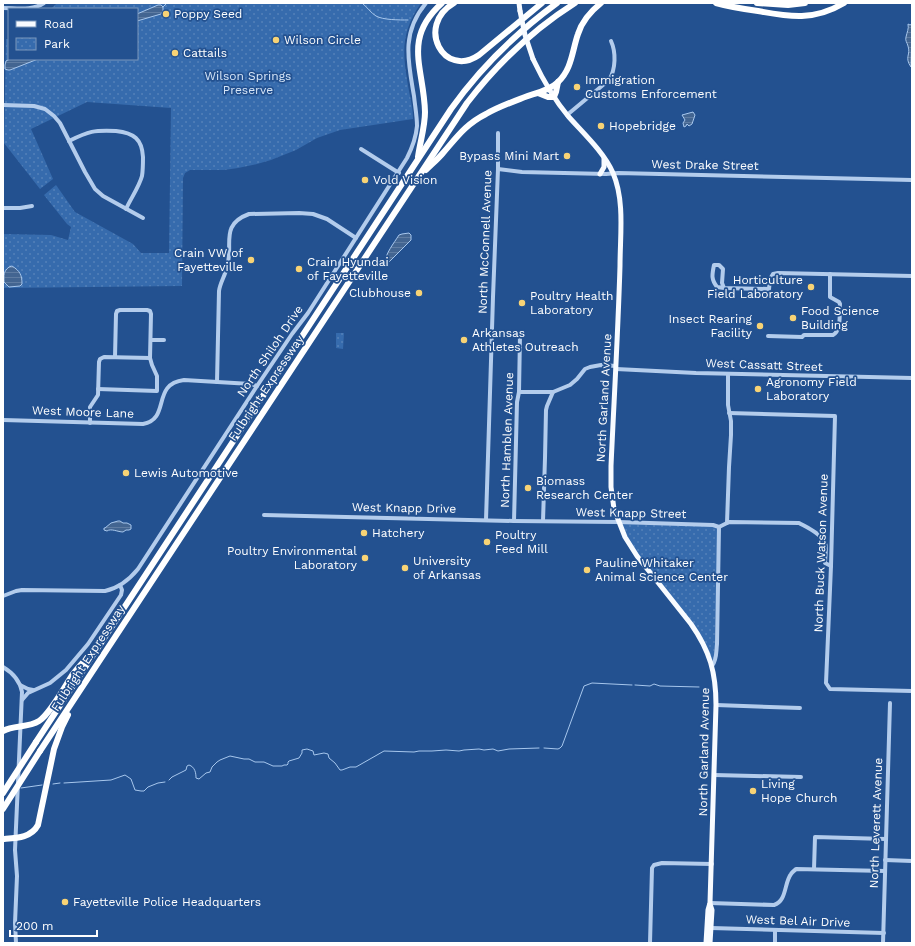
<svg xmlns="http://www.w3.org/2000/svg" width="915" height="946" font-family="'Work Sans',sans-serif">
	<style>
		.park { fill: url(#park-dots) }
		.water { fill: url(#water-rules); stroke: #a7c7ed }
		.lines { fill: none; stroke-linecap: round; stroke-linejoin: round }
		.stream { stroke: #a7c7ed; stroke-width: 1 }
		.minor { stroke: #b3ccec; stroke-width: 4 }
		.major { stroke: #f8fbff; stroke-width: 5 }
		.highway { stroke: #fff; stroke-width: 6 }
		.major-bridge { stroke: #f8fbff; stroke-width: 5 }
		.highway-bridge { stroke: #fff; stroke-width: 6 }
		.poi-dot { fill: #f8d375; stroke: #235190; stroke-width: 1.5 }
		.labels { text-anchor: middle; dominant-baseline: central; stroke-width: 3.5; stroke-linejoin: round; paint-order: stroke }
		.poi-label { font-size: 12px; fill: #fff; stroke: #235190; text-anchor: start }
		.park-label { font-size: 12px; fill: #d8e7f9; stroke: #235190 }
		.street-label { font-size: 12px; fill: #fff; stroke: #235190 }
	</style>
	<defs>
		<pattern id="park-dots" width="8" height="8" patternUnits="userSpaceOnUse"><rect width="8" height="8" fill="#366bad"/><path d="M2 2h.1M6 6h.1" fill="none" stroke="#5481b9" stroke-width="1.8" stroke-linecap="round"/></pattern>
		<pattern id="water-rules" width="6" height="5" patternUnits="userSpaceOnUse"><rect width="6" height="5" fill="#436591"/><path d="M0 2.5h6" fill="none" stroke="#5f7ca2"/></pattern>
	</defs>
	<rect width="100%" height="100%" fill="#235190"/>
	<!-- park -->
	<g class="park">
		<path d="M57,3H421C399,35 403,56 409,91C411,100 413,110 413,119L340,130L317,138L296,150L271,160L257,164L238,168L224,170H190L185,173L183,178L182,286L3,288V234L51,235L68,240L71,227L67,224L44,195L56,185L75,212L133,244L141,253H169L171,108L87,102L31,129L53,179L40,189L4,143L6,39H9V59H137V9H51Z"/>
		<path d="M336,333H344L343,349L336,348Z"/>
		<path d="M622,523L629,524L703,526H711L717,528L718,531L715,646L714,661L712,660L705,642L630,543Z"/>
	</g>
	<!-- water -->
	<g class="water">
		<path d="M158,5H161L163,7V11L161,14L137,21V14Z"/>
		<path d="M908,24L910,25L912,24L911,67C904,57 911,55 908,46C907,42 905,41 906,37C907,32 909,29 908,24Z"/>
		<path d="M10,59H38L10,70H8L5,69V65L6,61Z"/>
		<path d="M693,112L695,115L692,124L689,126L687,124L686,126L684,127L683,123L685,120L682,115Z"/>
		<path d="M409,233L411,235V240L389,262L387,263H385C385,254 394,243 399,235L402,234Z"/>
		<path d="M12,266C20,271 22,275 22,284L20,286L9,287L4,282C4,275 3,272 9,267Z"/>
		<path d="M118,521H120L123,523H127L131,525V529L129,530H126L123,532C118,532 111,528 107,531L104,530V528H105L111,523Z"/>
	</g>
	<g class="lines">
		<!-- stream -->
		<g class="stream">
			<path d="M362,3C367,7 371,13 376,16C383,20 399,20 408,20"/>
			<path d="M163,7L167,3"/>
			<path d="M635,685L650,686L654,684L660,686L699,687"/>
			<path d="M544,748L558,749L560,748L562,746L584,686L592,683L632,685"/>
			<path d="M169,780L172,777L186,770L187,766L189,765C195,767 196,773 196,778L199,779L206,773L210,772L212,767L217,762L220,760L230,756L244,759H249L255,762H264L273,766H282L284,765H287L288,764V762L289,761L299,758L302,753V750L307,749L313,751L314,755L324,753L328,754L329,758L335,763L340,770H342L350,767H356L384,751L414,752L419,751H432L446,750L459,751L464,750L479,749L484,750L493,749L498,751L509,749L539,748"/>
			<path d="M64,783L111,780L125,775L131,779L135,790L141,791H144L148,787L158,783L165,782"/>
			<path d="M53,784L60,783"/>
			<path d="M21,788L42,785"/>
		</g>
		<!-- minor -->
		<g class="minor">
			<path d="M3,8C17,8 32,11 44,3"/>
			<path d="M3,105L34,106L45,109L54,116L60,123L85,172L95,189L103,196L143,218"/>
			<path d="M567,115L609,80C616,69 616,52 611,41"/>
			<path d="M69,141C89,131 94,130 116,131C134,133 142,139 143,157C143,163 143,170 142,176C139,187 131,198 126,209"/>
			<path d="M361,149L399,173"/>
			<path d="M498,169L522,172L606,174L618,173L912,180"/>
			<path d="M3,208H20L32,206"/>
			<path d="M724,288L722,283L723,269L719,265H714C712,275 711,279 717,287L724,288L769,289L770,279L773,274L778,273L912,276"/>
			<path d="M768,336L802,337L804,335H833C842,330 839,313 840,304L839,302L830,297V274"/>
			<path d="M151,340H164"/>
			<path d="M616,369L696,373L912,378"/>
			<path d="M217,382L219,291C220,283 225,276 227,267C234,245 219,225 249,214L299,213L313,214L327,219L356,238"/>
			<path d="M98,389L157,391V376L152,365L150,358L151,314L150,311L147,310H120L117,311L116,314L115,357"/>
			<path d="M519,392H553L570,385L577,379L585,369L590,367L601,365L616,366"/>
			<path d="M729,413L835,416L831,566L826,683L830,689L912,691"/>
			<path d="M3,420L143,424C171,419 151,384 184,380L251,384L257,386"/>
			<path d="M90,423V407L98,395L99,362L100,359L104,357L150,358"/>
			<path d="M264,515L514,521L618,522L713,525L719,527"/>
			<path d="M486,520L493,297L498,169V133"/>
			<path d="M514,521L517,402L519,392L520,335"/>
			<path d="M543,521L545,458L546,410L547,406L553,392"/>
			<path d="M727,523L729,467L731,435V421L728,405V374"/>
			<path d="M719,527L729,522L799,523C808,528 820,533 825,543C827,547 825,558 825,563L831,566"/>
			<path d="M3,596L16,591L22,590L105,591C119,588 129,580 138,569L257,386L292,334L308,313L407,158C412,148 416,138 417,126C417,116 415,106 414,96C408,61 401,33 426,3"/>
			<path d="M712,666C717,660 716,652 717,644L719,527"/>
			<path d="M3,667C13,673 20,681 22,692L15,850L17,876L15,923L16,943"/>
			<path d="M20,685L28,689L33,690"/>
			<path d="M22,700L28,693L50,683L66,670L88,644L121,595L122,590L120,585"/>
			<path d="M716,705L800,708"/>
			<path d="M714,775L801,777"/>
			<path d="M885,860L912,861"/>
			<path d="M814,869L815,837L886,839"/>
			<path d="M710,903L774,905C787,901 784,883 791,874C792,872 794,871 796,869L885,871"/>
			<path d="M711,928L884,933"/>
			<path d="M650,943L652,868L654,865L662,863L712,864"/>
			<path d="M775,943V930"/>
			<path d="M883,943L890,703"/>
		</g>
		<!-- major -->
		<g class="major">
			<path d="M519,3L520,11"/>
			<path d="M533,59C543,80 553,98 568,116C583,133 604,152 613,173C625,201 620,236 620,266C618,333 614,400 611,466V487L614,509L625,537L637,556L691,624C710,651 716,673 716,705L710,903L708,910L706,943"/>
			<path d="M600,174L604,167V159"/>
			<path d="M710,904L712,910L710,943"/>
		</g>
		<!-- highway -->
		<g class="highway">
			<path d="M454,3C415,26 444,79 479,55L542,3"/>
			<path d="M716,3C730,7 744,9 758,11C790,17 814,21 844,3"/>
			<path d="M757,3L788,5L805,3"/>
			<path d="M538,93L548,97H554L556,92L558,82"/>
			<path d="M418,157C420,142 425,127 425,112C424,68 402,39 442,3"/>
			<path d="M426,170C432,164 438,159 443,153C457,137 466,124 486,114C498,107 512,102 525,97C536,93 550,90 558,82C572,69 572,51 578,34C582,21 591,11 601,3"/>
			<path d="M3,731C14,725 28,728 39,721C50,714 65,686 73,674C79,666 85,660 92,653"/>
			<path d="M36,742L451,109C480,68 516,33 557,3"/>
			<path d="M40,751L467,103C497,64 534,29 575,3"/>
			<path d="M3,839C16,838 31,838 38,825L54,749L62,727L68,715"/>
		</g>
		<!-- major-bridge -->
		<path class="major-bridge" d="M520,11L525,35L533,59"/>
		<!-- highway-bridge -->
		<g class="highway-bridge">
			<path d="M3,793L36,742"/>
			<path d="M3,809L40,751"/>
		</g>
	</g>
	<!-- markers -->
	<g class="poi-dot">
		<circle cx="166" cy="14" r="4"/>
		<circle cx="276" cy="40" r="4"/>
		<circle cx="175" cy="53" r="4"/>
		<circle cx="577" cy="87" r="4"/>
		<circle cx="601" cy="126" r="4"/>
		<circle cx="567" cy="156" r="4"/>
		<circle cx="365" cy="180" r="4"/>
		<circle cx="251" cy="260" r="4"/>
		<circle cx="299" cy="269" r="4"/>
		<circle cx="811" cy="287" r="4"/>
		<circle cx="419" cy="293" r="4"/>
		<circle cx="522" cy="303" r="4"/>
		<circle cx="793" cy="318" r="4"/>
		<circle cx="760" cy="326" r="4"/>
		<circle cx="464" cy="340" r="4"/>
		<circle cx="758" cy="389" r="4"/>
		<circle cx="126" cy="473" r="4"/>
		<circle cx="528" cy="488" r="4"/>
		<circle cx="364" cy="533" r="4"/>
		<circle cx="487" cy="542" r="4"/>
		<circle cx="365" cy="558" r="4"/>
		<circle cx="405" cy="568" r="4"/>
		<circle cx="587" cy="570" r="4"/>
		<circle cx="753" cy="791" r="4"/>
		<circle cx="65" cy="902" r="4"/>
	</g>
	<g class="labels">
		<!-- poi labels -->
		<g class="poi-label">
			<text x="174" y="14">Poppy Seed</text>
			<text x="284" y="40">Wilson Circle</text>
			<text x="183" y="53">Cattails</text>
			<text x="585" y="80">Immigration<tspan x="585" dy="14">Customs Enforcement</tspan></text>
			<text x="609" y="126">Hopebridge</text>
			<text x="559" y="156" text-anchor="end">Bypass Mini Mart</text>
			<text x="373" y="180">Vold Vision</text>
			<text x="243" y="253" text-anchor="end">Crain VW of<tspan x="243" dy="14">Fayetteville</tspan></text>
			<text x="307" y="262">Crain Hyundai<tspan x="307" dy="14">of Fayetteville</tspan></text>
			<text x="803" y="280" text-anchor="end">Horticulture<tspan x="803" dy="14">Field Laboratory</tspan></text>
			<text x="411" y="293" text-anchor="end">Clubhouse</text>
			<text x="530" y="296">Poultry Health<tspan x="530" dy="14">Laboratory</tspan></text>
			<text x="801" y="311">Food Science<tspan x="801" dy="14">Building</tspan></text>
			<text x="752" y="319" text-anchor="end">Insect Rearing<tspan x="752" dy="14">Facility</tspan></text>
			<text x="472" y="333">Arkansas<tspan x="472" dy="14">Athletes Outreach</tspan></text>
			<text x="766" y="382">Agronomy Field<tspan x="766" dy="14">Laboratory</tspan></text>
			<text x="134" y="473">Lewis Automotive</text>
			<text x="536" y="481">Biomass<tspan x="536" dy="14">Research Center</tspan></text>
			<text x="372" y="533">Hatchery</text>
			<text x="495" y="535">Poultry<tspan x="495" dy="14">Feed Mill</tspan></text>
			<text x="357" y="551" text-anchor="end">Poultry Environmental<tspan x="357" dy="14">Laboratory</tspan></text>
			<text x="413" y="561">University<tspan x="413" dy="14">of Arkansas</tspan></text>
			<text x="595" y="563">Pauline Whitaker<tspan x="595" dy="14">Animal Science Center</tspan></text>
			<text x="761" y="784">Living<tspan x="761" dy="14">Hope Church</tspan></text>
			<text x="73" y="902">Fayetteville Police Headquarters</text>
		</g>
		<!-- park labels -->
		<g class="park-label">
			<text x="248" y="76">Wilson Springs<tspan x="248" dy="14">Preserve</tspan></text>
		</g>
		<!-- street labels -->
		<g class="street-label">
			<text transform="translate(705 165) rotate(1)">West Drake Street</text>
			<text transform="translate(485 242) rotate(-88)">North McConnell Avenue</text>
			<text transform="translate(270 351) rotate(-56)">North Shiloh Drive</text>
			<text transform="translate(764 365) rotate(2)">West Cassatt Street</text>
			<text transform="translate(266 388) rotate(-56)">Fulbright Expressway</text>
			<text transform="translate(604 398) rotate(-87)">North Garland Avenue</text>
			<text transform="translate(83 412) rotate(2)">West Moore Lane</text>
			<text transform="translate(507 440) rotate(-88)">North Hamblen Avenue</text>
			<text transform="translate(404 508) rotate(1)">West Knapp Drive</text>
			<text transform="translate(631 513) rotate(1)">West Knapp Street</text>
			<text transform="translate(821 553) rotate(-88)">North Buck Watson Avenue</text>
			<text transform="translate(88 658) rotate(-57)">Fulbright Expressway</text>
			<text transform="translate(704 752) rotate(-89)">North Garland Avenue</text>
			<text transform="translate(876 823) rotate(-88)">North Leverett Avenue</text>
			<text transform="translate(798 921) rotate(2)">West Bel Air Drive</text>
		</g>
	</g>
	<!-- border -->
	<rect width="915" height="946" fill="none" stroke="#ffffff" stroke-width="8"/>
	<!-- legend -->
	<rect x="8" y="8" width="130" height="52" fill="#235190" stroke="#7b97bc"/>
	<rect x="16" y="21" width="20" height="6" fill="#f8fbff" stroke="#7b97bc"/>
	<text x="44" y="28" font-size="12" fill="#ffffff">Road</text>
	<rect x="16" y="38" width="20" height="12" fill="url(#park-dots)" stroke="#7b97bc"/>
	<text x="44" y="48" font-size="12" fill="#ffffff">Park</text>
	<!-- scale -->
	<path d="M10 930v6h87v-6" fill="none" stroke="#ffffff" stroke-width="2"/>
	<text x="16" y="930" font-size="12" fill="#ffffff" stroke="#235190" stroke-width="3" paint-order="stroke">200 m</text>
</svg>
